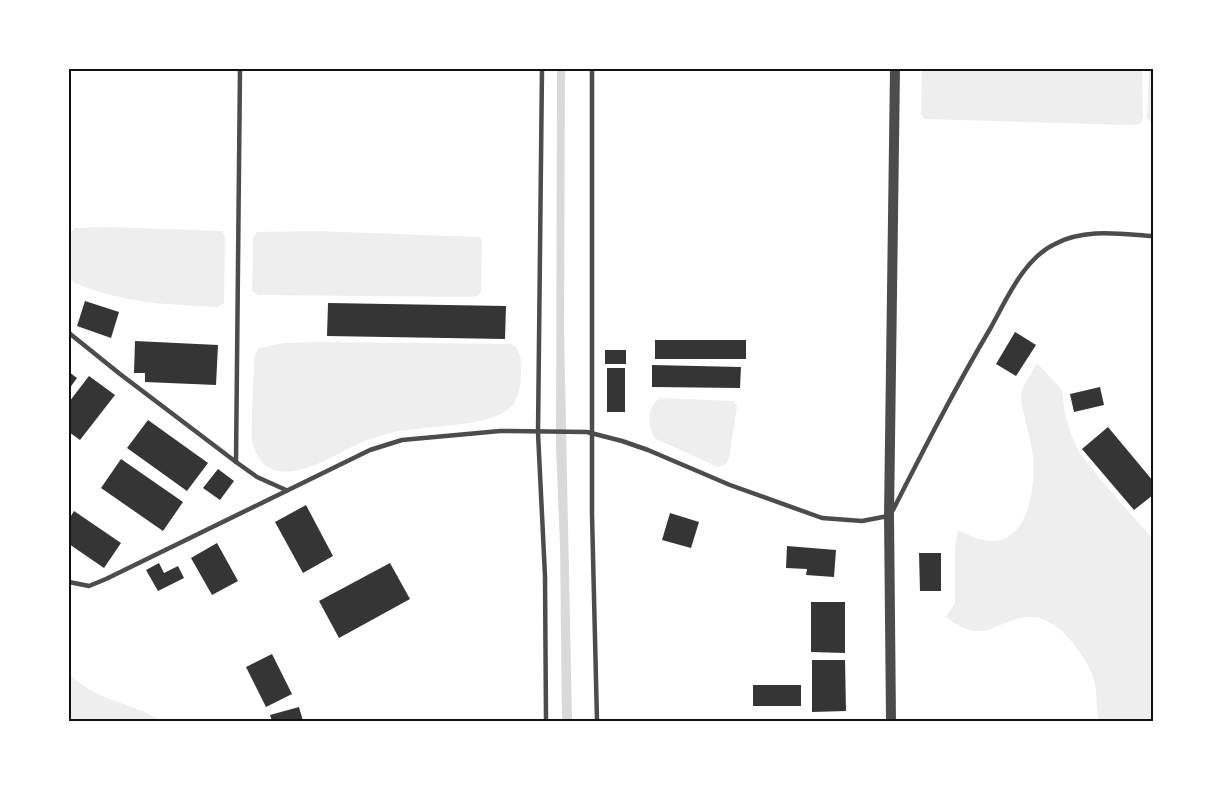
<svg xmlns="http://www.w3.org/2000/svg" width="1222" height="790" font-family="Montserrat,sans-serif">
	<style>
		.green { fill: #eee }
		.water { fill: #d9d9d9 }
		.building { fill: #353535 }
		.lines { fill: none; stroke-linecap: round; stroke-linejoin: round }
		.service { stroke: #4c4c4c; stroke-width: 4.5 }
		.tertiary { stroke: #4c4c4c; stroke-width: 10 }
		.neatline { fill: none; stroke: #111; stroke-width: 2 }
	</style>
	<rect width="100%" height="100%" fill="#fff"/>
	<!-- green -->
	<g class="green">
		<path d="M922,69H1142L1143,117L1140,124L1132,125L925,119L921,114Z"/>
		<path d="M1149,69H1153V124L1147,118Z"/>
		<path d="M108,227L222,231L225,236L224,303L218,307C164,304 126,304 75,283L69,278V234L75,228Z"/>
		<path d="M315,231L480,237L482,241L481,292L478,296L469,297L258,295L252,291L253,238L257,232Z"/>
		<path d="M317,342L512,344C522,351 521,361 521,372C521,382 520,394 514,403C494,431 417,423 384,435C375,438 366,440 358,444C334,455 290,485 265,465C260,461 253,449 252,442C251,435 252,426 252,419C252,398 253,376 255,355L259,348L284,343Z"/>
		<path d="M1037,363L1062,390L1065,414L1071,434L1079,452L1104,484L1153,539V721H1099C1095,707 1098,693 1094,680C1087,656 1056,614 1028,617C991,621 986,647 946,617L955,603V547L958,530C972,537 991,546 1006,538C1033,524 1036,475 1032,450C1030,435 1021,409 1021,396C1021,386 1033,372 1037,363Z"/>
		<path d="M661,398L733,401L737,406L729,458L725,465L718,467L656,439C646,428 647,404 661,398Z"/>
		<path d="M69,674C99,703 128,700 161,721H69Z"/>
	</g>
	<!-- water -->
	<path class="water" d="M557,69H565L564,330L572,721H562L560,545L556,447Z"/>
	<!-- building -->
	<g class="building">
		<path d="M85,301L119,312L111,338L77,326Z"/>
		<path d="M328,303L506,306L505,339L327,336Z"/>
		<path d="M1015,332L1036,345L1016,376L996,364Z"/>
		<rect x="655" y="340" width="91" height="19"/>
		<path d="M135,341L218,345L216,385L145,382V373H134Z"/>
		<rect x="605" y="350" width="21" height="14"/>
		<path d="M652,365L741,367L740,388L652,387Z"/>
		<rect x="607" y="368" width="18" height="44"/>
		<path d="M69,372L77,378L69,389Z"/>
		<path d="M89,376L115,395L80,440L69,432V402Z"/>
		<path d="M1100,387L1104,405L1074,412L1070,394Z"/>
		<path d="M148,420L208,463L187,491L127,448Z"/>
		<path d="M1108,427L1153,481V495L1134,510L1082,449Z"/>
		<path d="M121,459L183,502L163,531L101,488Z"/>
		<path d="M218,469L234,481L220,500L203,488Z"/>
		<path d="M306,505L333,556L303,573L275,522Z"/>
		<path d="M74,511L121,543L104,568L69,544V519Z"/>
		<path d="M670,513L699,522L691,548L662,540Z"/>
		<path d="M217,543L238,581L212,595L191,558Z"/>
		<path d="M787,546L836,550L834,577L806,575L807,569L786,568Z"/>
		<path d="M919,553H941V591H920Z"/>
		<path d="M159,563L164,573L178,566L184,578L158,591L146,570Z"/>
		<path d="M390,563L410,599L339,638L319,601Z"/>
		<path d="M811,602H845V653L811,652Z"/>
		<path d="M272,654L292,694L266,707L246,667Z"/>
		<path d="M812,660H845L846,711L812,712Z"/>
		<rect x="753" y="685" width="48" height="21"/>
		<path d="M299,707L303,721H272L270,715Z"/>
	</g>
	<g class="lines">
		<!-- service -->
		<g class="service">
			<path d="M542,69L538,433L545,576L546,721"/>
			<path d="M592,69V514L597,721"/>
			<path d="M69,333L120,374L236,462L257,477L286,490"/>
			<path d="M236,462L240,69"/>
			<path d="M893,510C924,449 955,388 990,329C1006,301 1023,259 1055,244C1085,228 1120,234 1153,236"/>
			<path d="M69,582L89,586L106,579L370,450L402,440L500,431L587,432L622,441L648,450L730,485L822,518L862,521L888,516"/>
		</g>
		<!-- tertiary -->
		<path class="tertiary" d="M891,721L889,516L895,69"/>
	</g>
	<!-- border -->
	<rect width="1222" height="790" fill="none" stroke="#ffffff" stroke-width="141"/>
	<rect x="70" y="70" width="1082" height="650" class="neatline"/>
</svg>
